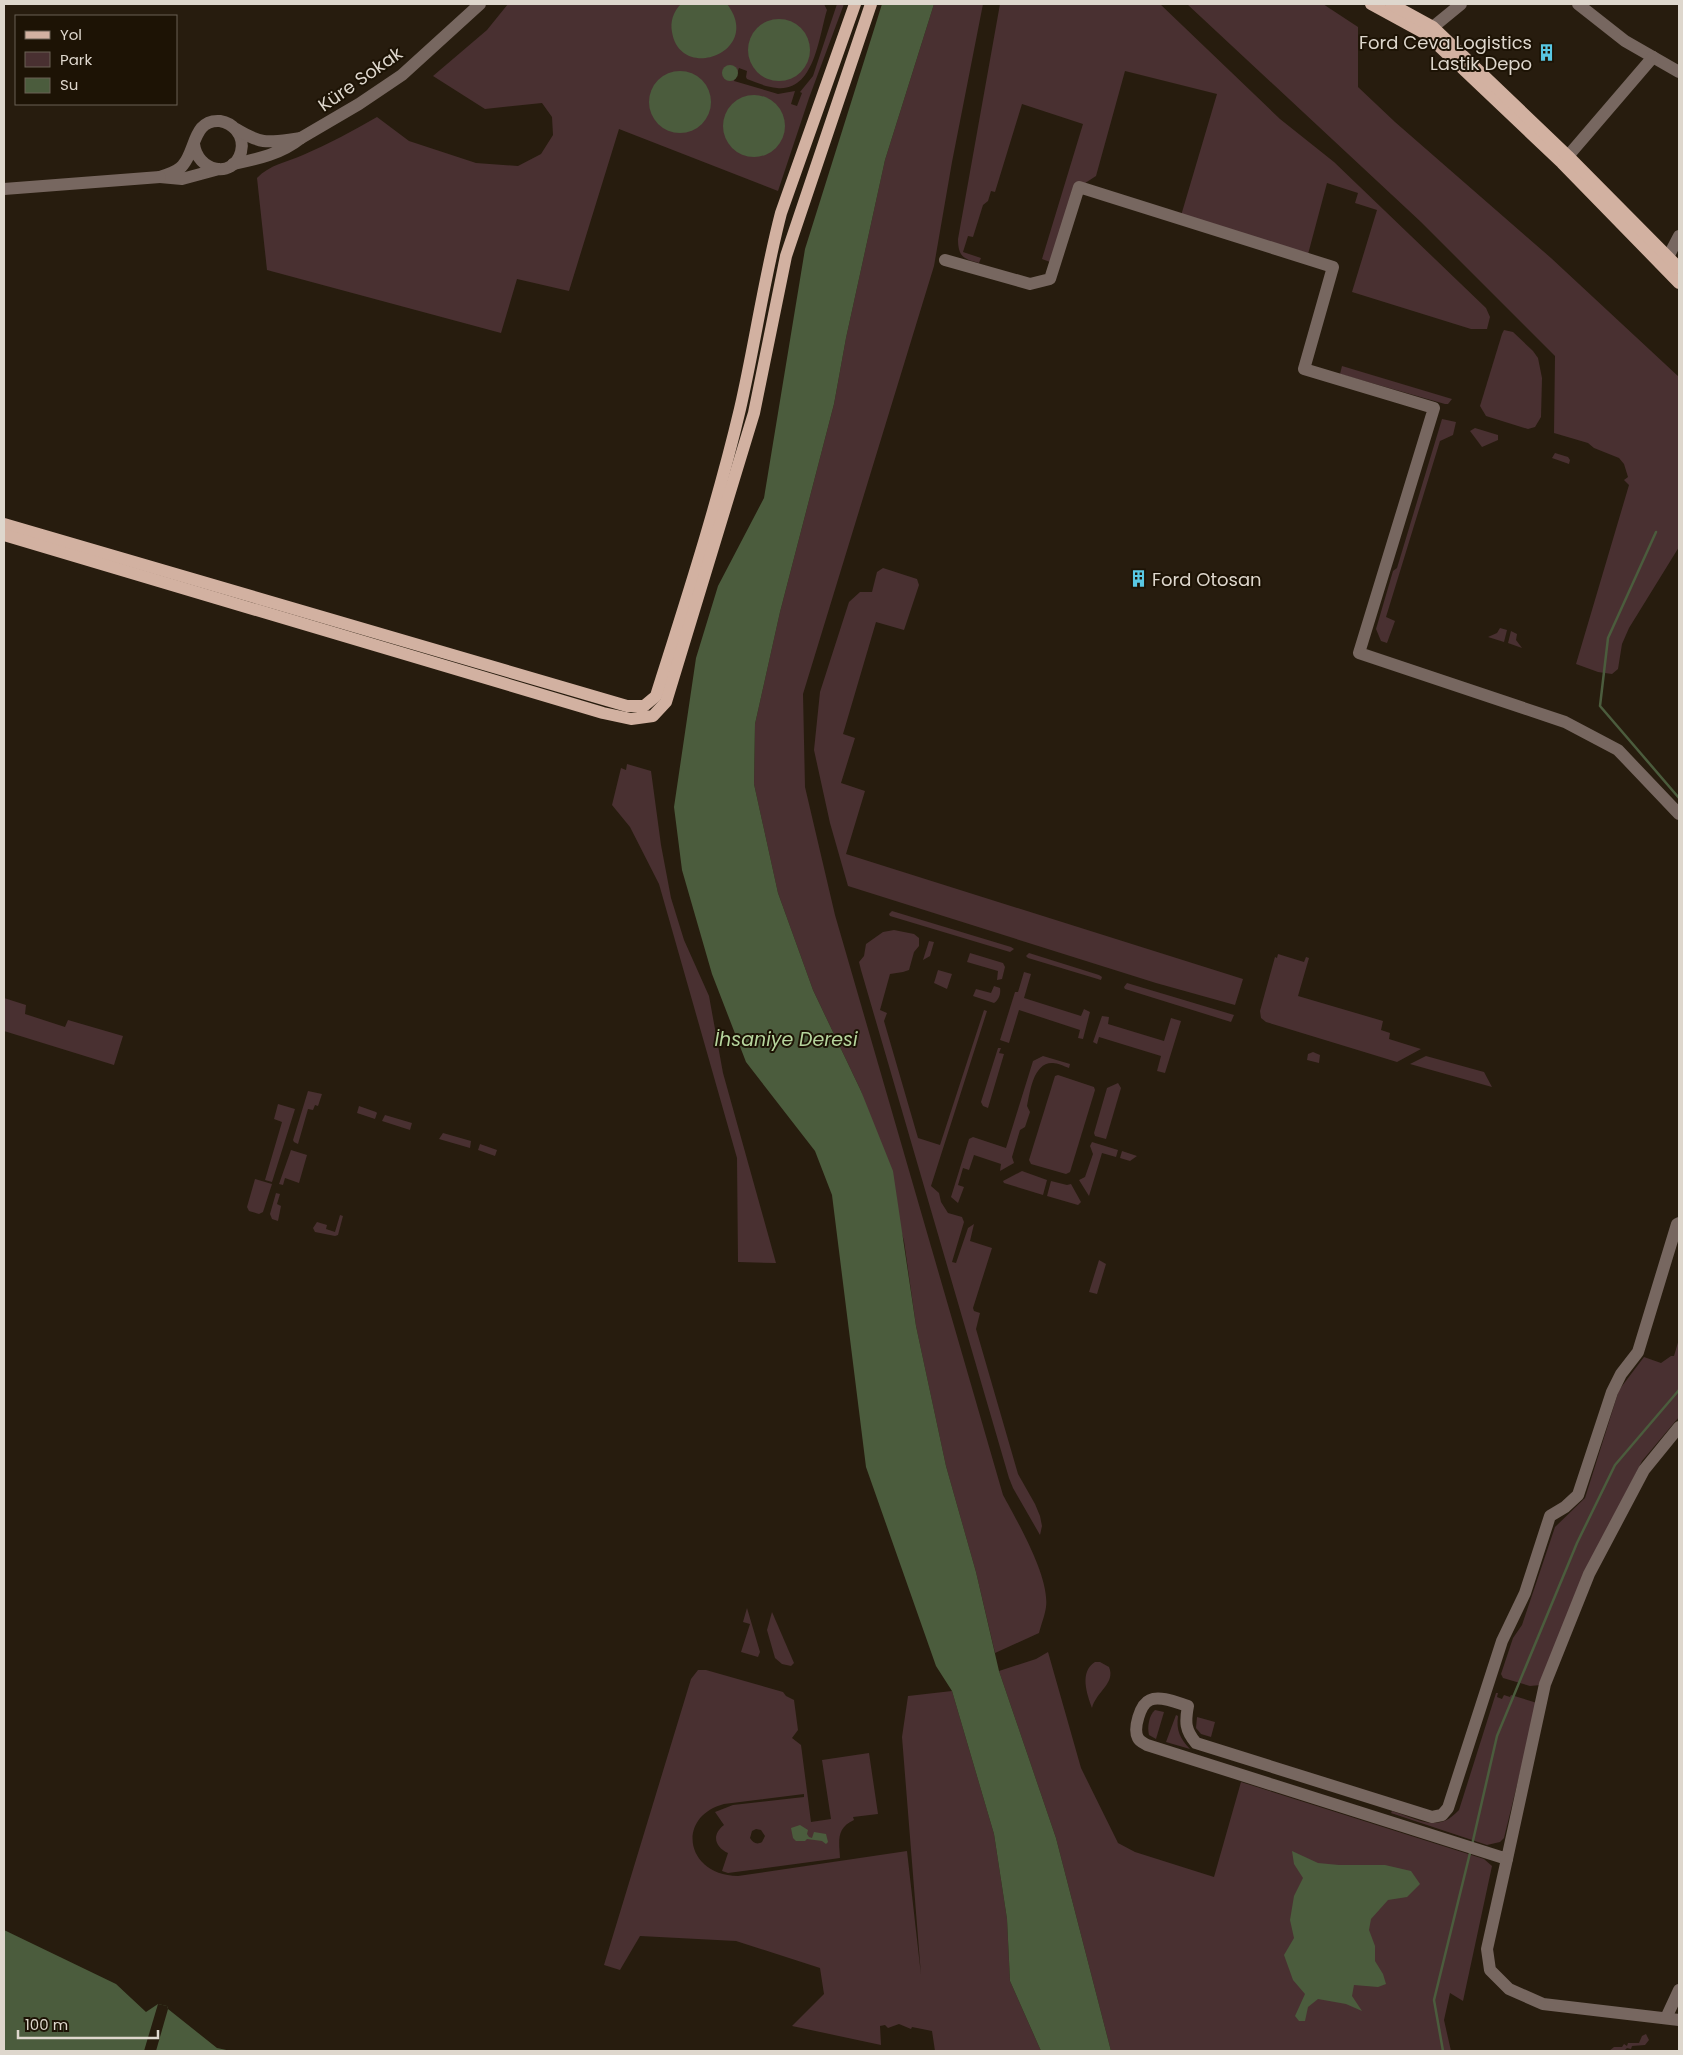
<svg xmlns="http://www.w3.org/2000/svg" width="1683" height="2055" font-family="Poppins,sans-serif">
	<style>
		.green { fill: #493031; fill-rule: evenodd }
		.water { fill: #4b5c3d }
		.pier { fill: #271c0e }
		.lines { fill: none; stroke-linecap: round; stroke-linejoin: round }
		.stream { stroke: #4b5c3d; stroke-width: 2.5 }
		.minor { stroke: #776760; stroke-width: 12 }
		.major { stroke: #d2b1a1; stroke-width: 12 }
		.labels { text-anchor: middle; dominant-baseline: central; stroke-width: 4; stroke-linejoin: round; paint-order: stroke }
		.poi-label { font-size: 18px; fill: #ded7cd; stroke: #1d1305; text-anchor: end }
		.street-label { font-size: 18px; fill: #ded7cd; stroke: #1d1305 }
		.water-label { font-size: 19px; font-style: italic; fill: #b6d59d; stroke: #1d1305 }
	</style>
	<rect width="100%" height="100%" fill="#271c0e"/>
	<!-- green -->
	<g class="green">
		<path d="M508,4H824L827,10C819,35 815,92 777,88C767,87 757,83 747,79L746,77L747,71L739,68L734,81L778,94L795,91L791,104L797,106L802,93L800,92L813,76L837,4H844L809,98L778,191L619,129L569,291L517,279L501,333L267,270L257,178C269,165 287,162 303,155C328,144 353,131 377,117L409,141L476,163L518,166L541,154L553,135L552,117L542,103L485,109L433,76L487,30Z"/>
		<path d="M934,4H983L952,162L934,266L803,694L805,787L835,915L1003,1495C1017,1521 1050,1577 1046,1607C1045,1615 1041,1625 1039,1633L995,1653L976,1572L946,1466L916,1326L904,1241L861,1091L813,990L778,893L754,784L755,724L780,612L834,404L846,338L885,160Z"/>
		<path d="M1000,4H1160L1280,119L1334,162L1486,308L1490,317L1487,329H1471L1352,292L1377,210L1355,203L1358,193L1327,183L1307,258L1180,219L1217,94L1125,71L1096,176L1079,187L1050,262L1042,259L1083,124L1022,104L995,192L991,191L988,201L983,205L973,237L968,236L963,252L981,258L979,263C964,259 958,257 958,239Z"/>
		<path d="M1187,4H1323L1358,27V87L1395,122L1551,258L1679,377V547L1629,628L1622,644L1618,669L1612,674L1598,672L1576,664L1629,485L1624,480L1628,477L1624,464L1619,458L1594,448L1588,443L1554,433L1555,356L1421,222Z"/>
		<path d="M1504,330L1513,332L1533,351L1538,358L1542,378L1541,417L1535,427L1528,429L1486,416L1480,406L1502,334Z"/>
		<path d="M1342,366L1452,399L1448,404H1445L1340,374Z"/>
		<path d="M1442,419L1456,422L1453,435L1440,441L1386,617L1395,621L1387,643L1381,641L1376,629L1393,571L1397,568Z"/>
		<path d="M1475,428L1498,435V440L1482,447L1470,431Z"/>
		<path d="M1555,453L1568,457L1570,460L1569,464L1552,458Z"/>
		<path d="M883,568L917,579L919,585L904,630L876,622L843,734L855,738L841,783L865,791L846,854L1243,979L1235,1005L1156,983L848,886L830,823L814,750L820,692L849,602L860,592H872L877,572Z"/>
		<path d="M1500,628L1507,630L1504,642L1488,637L1497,633Z"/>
		<path d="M1511,631L1517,634L1516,640L1522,648L1508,643Z"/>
		<path d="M627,764L651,771L661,845L671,898L684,940L709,996L723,1073L776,1263L738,1262L737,1158L659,884L630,827L612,805L621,768L626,770Z"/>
		<path d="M892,911L1011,947L1014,949L1010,952L890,916L889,914Z"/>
		<path d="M894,930L914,934L919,938V946L914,952L909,970L903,972L890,974L880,1010L887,1013L884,1021L918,1138L940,1145L984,1010L987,1011L931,1186L939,1193L941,1202L948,1213L962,1217L964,1222L952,1262L956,1263L968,1228L974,1224L970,1241L992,1248L973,1308L974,1311L980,1313L976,1329L1018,1474L1035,1504L1040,1516L1042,1526L1040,1535L1013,1488L1009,1478L861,970L859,962L864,956L866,944L883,932Z"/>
		<path d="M929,941L934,942L930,956L923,960Z"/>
		<path d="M970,953L1003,963L1005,967L1002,979L997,980L998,971L967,962Z"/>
		<path d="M1029,953L1099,975L1102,977L1101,980L1028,958L1026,956Z"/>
		<path d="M1278,954L1304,962L1306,957L1309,958L1298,996L1383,1021L1381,1030L1390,1033L1389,1039L1421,1049L1397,1062L1266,1022L1261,1018L1260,1011L1275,957L1277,958Z"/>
		<path d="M938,970L952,974L947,989L934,983Z"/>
		<path d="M1024,972L1031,974L1024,998L1081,1016L1084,1009L1090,1012L1083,1039L1078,1038L1080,1030L1019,1010L1009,1043L1000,1040L1015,992H1018Z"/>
		<path d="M1127,983L1234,1015L1231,1022L1125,989L1124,987Z"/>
		<path d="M994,986L1000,988C1001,993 999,1000 994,1003L973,996L976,989L991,993Z"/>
		<path d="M4,998L26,1005L25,1014L65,1027L68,1020L123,1036L114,1065L4,1031Z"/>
		<path d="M1102,1016L1109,1017L1108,1024L1164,1041L1171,1018L1181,1021L1165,1073L1157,1071L1161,1056L1099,1037L1097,1044L1093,1042Z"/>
		<path d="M998,1048H1001L999,1053L1004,1054L988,1108L983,1106L981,1102Z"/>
		<path d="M1313,1052L1320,1055L1319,1063L1307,1060L1308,1054Z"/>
		<path d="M1043,1056L1070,1064L1069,1068C1064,1066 1057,1063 1053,1063C1033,1062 1030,1093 1027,1106L1030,1112L1025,1127L1020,1130L1012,1157L1014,1163L1000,1171L1001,1164L974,1155L969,1170L963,1168L958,1185L964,1187L958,1203L951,1197L969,1139L973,1137L1006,1148L1033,1061Z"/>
		<path d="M1426,1056L1484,1072L1492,1087L1410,1064Z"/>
		<path d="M1058,1075L1094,1087L1095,1090L1070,1172L1066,1174L1031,1164L1029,1160L1055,1076Z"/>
		<path d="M1118,1083L1121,1088L1106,1139L1095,1136L1094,1133L1107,1088Z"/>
		<path d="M308,1091L322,1094L318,1106L315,1105L313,1110L308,1109L298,1144L294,1142L293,1140Z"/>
		<path d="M278,1104L295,1109L272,1182L265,1180L282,1122L274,1119Z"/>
		<path d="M359,1106L376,1112L377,1113L375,1119L357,1113Z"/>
		<path d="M385,1115L412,1123L410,1130L382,1121Z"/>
		<path d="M443,1133L471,1141L470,1148L439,1139Z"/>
		<path d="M1092,1142L1118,1150L1116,1157L1102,1153L1089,1196L1079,1180L1085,1177L1093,1154L1090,1146Z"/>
		<path d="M480,1144L497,1150L495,1156L478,1150Z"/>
		<path d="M291,1150L307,1155L299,1183L285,1178L283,1185L279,1184Z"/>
		<path d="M1122,1151L1137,1156L1130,1161L1120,1158Z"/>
		<path d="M1022,1171L1047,1180L1043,1195L1004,1183L1003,1181Z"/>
		<path d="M255,1179L272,1184L263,1212L259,1214L249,1211L247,1207Z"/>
		<path d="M1051,1181L1067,1185L1071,1184L1081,1202L1078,1205L1047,1196Z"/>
		<path d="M276,1193L280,1194L277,1204L281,1206L278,1221L272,1219L270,1214Z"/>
		<path d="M340,1215L343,1216L338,1235L335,1236L315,1232L313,1228L317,1222L327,1225L326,1229L335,1232Z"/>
		<path d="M1099,1260L1106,1264L1097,1294L1089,1292Z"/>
		<path d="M1679,1339V1417L1642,1461L1583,1580L1541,1685L1530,1686L1503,1678L1501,1674L1513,1638L1522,1625L1555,1527L1585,1498L1619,1390L1644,1357L1661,1363L1671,1356H1674Z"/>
		<path d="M747,1608L760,1652L758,1657L741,1652L750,1624L743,1622Z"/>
		<path d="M772,1612L794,1663L791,1666L782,1664L775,1658L767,1630Z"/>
		<path d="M1048,1652L1081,1768L1118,1843L1135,1852L1214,1877L1241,1782L1484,1859L1492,1866L1463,2001L1450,1993L1444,2020L1451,2051H1111L1056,1838L999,1671L1036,1659Z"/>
		<path d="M1095,1662H1100L1109,1667C1116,1683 1096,1692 1092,1708C1087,1694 1079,1672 1095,1662Z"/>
		<path d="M698,1670H706L783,1692L786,1696L794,1700L798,1730L792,1738L801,1745L811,1822L831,1819L822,1760L869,1753L878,1814L853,1817L854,1820C836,1828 839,1841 840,1858L728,1873L722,1871L728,1853C715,1847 711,1835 724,1825L715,1812L733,1805L804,1797V1794L724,1804C675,1817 686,1876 738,1876L907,1851L921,1975L902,1737L908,1696L952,1691L994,1834L1007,1919L1010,1981L1041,2051H935L932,2031L912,2027L911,2029L899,2024L888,2028L885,2025L880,2026L881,2045L792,2026L824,1994L820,1968L736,1941L640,1936L620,1970L604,1965L691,1679ZM756,1829L761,1830L765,1836L762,1842C757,1845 753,1843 750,1838L752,1831Z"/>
		<path d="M1496,1693H1498L1497,1697L1502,1699L1504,1695L1510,1697L1511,1695L1537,1703L1504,1838L1500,1842L1487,1845L1391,1813L1392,1811C1419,1819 1437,1834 1459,1810Z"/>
		<path d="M1155,1710L1164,1712L1156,1739L1149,1735C1147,1727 1149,1715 1155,1710Z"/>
		<path d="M1176,1715L1178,1716C1176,1730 1180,1739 1190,1749L1166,1742Z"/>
		<path d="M1197,1717L1215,1722L1211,1737L1201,1734L1196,1728Z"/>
		<path d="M1646,2034L1649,2040L1645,2045L1632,2046L1631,2049L1627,2048L1625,2050L1609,2051L1614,2047H1622L1624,2044L1627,2046L1628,2043H1639L1642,2036Z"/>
	</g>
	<!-- water -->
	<g class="water">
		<path d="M681,4H727C764,52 680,83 672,32C670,22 673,12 681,4Z"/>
		<path d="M882,4H934L885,160L846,338L834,404L780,612L755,724L754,784L778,893L813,990L861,1091L893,1171L916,1326L946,1466L976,1572L999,1671L1056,1838L1111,2051H1041L1010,1981L1007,1919L994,1834L952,1691L936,1666L866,1467L832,1195L815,1151L746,1062L712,974L682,870L674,807L696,658L718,586L764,498L805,249Z"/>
		<circle cx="779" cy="50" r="31"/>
		<circle cx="730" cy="73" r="8"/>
		<circle cx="680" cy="102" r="31"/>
		<circle cx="754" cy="126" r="31"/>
		<path d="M800,1825L808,1830L807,1834L809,1837L812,1838L814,1832L826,1834L828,1842L826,1844L822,1841L807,1839L805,1841H796L793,1838L791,1828Z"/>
		<path d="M1292,1851L1318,1863L1339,1865H1385L1411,1871L1420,1884L1407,1897L1388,1900L1371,1919L1369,1930L1375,1946V1961L1383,1974L1386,1984L1378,1987L1354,1985L1352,1996L1362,2011L1346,2004L1318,1999L1308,2007L1305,2021H1299L1295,2016L1305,1994L1293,1980L1284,1955L1294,1938L1290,1920L1294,1896L1303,1878L1294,1864Z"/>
		<path d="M4,1930L116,1984L146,2012L158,2004L167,2006L168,2009L217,2048L231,2051H4Z"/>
	</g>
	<!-- pier -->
	<path class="pier" d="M158,2004L167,2006L168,2009L156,2051H144Z"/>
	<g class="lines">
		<!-- stream -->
		<g class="stream">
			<path d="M1656,532L1608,638L1600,706L1679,798"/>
			<path d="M1472,1845L1497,1736L1577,1543L1615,1465L1679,1390"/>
			<path d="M1443,2051L1434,2000L1470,1853"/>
		</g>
		<!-- minor -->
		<g class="minor">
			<path d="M1578,4L1625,41L1679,72"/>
			<path d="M1433,27L1461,4"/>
			<path d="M301,138L359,104L402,75L480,4"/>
			<path d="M194,144C197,171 233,180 241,152C243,144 241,136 236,130C232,125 226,122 220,121C193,119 196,150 183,165C178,172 167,174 160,177L182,179L219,169"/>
			<path d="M1568,156L1653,57"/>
			<path d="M233,164C258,159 281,154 301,138C269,142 264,146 236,129"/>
			<path d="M4,189L160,177"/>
			<path d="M1668,257L1679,236"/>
			<path d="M945,260L1030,284L1050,279L1079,187L1333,267L1304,369L1434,408L1359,653L1565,722L1618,750L1679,814"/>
			<path d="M1679,1223L1677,1224L1638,1352L1621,1374L1612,1392L1578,1495L1565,1507L1550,1516L1525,1593L1502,1641L1448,1808L1442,1815L1432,1817L1196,1743C1185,1730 1185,1722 1188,1706C1178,1703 1160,1695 1150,1700C1140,1704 1133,1729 1138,1738C1140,1742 1144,1743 1147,1745L1507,1859L1545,1684L1589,1574L1644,1470L1679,1427"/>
			<path d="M1507,1859L1487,1949L1490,1970L1509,1989L1543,2004L1679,2020"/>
			<path d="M1666,2018L1679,1990"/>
		</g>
		<!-- major -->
		<g class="major">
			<path d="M1371,4L1426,34L1562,163L1679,283"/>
			<path d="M1391,4L1433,27L1568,156L1679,268"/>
			<path d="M4,524L627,706H644L656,696C686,601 717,506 740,409C755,344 764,278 781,213L855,4"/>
			<path d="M4,535L603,713L631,719L653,716L666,702L754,413L786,256L871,4"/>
		</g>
	</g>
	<!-- icons -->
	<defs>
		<symbol id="building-bare" viewBox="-9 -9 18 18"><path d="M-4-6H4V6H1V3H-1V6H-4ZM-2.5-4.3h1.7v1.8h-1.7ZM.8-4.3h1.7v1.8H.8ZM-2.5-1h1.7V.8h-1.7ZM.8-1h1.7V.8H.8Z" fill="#59c8e4" stroke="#1d1305" stroke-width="2.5" paint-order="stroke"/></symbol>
	</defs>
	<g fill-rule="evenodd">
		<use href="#building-bare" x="1534" y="40" width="25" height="25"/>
		<use href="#building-bare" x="1126" y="566" width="25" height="25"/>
	</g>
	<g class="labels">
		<!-- poi labels -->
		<g class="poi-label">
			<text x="1532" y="42">Ford Ceva Logistics<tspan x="1532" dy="21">Lastik Depo</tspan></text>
			<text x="1152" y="579" text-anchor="start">Ford Otosan</text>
		</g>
		<!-- street labels -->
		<g class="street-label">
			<text transform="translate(360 79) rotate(-35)">Küre Sokak</text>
		</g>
		<!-- water labels -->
		<g class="water-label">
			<text x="786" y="1039">İhsaniye Deresi</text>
		</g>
	</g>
	<!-- border -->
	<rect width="1683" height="2055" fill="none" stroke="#ded7cd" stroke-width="10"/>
	<!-- legend -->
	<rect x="15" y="15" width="162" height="90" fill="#1d1305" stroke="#6a6155"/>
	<rect x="25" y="31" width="25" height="8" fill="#d2b1a1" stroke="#6a6155"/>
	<text x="60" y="40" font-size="15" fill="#ded7cd">Yol</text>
	<rect x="25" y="52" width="25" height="15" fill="#493031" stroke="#6a6155"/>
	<text x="60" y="65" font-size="15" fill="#ded7cd">Park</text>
	<rect x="25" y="78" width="25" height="15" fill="#4b5c3d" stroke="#6a6155"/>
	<text x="60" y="90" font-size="15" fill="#ded7cd">Su</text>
	<!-- scale -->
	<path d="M18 2030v8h140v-8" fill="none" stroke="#ded7cd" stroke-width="2.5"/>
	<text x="25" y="2030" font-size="15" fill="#ded7cd" stroke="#1d1305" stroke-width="4" paint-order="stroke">100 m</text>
</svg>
